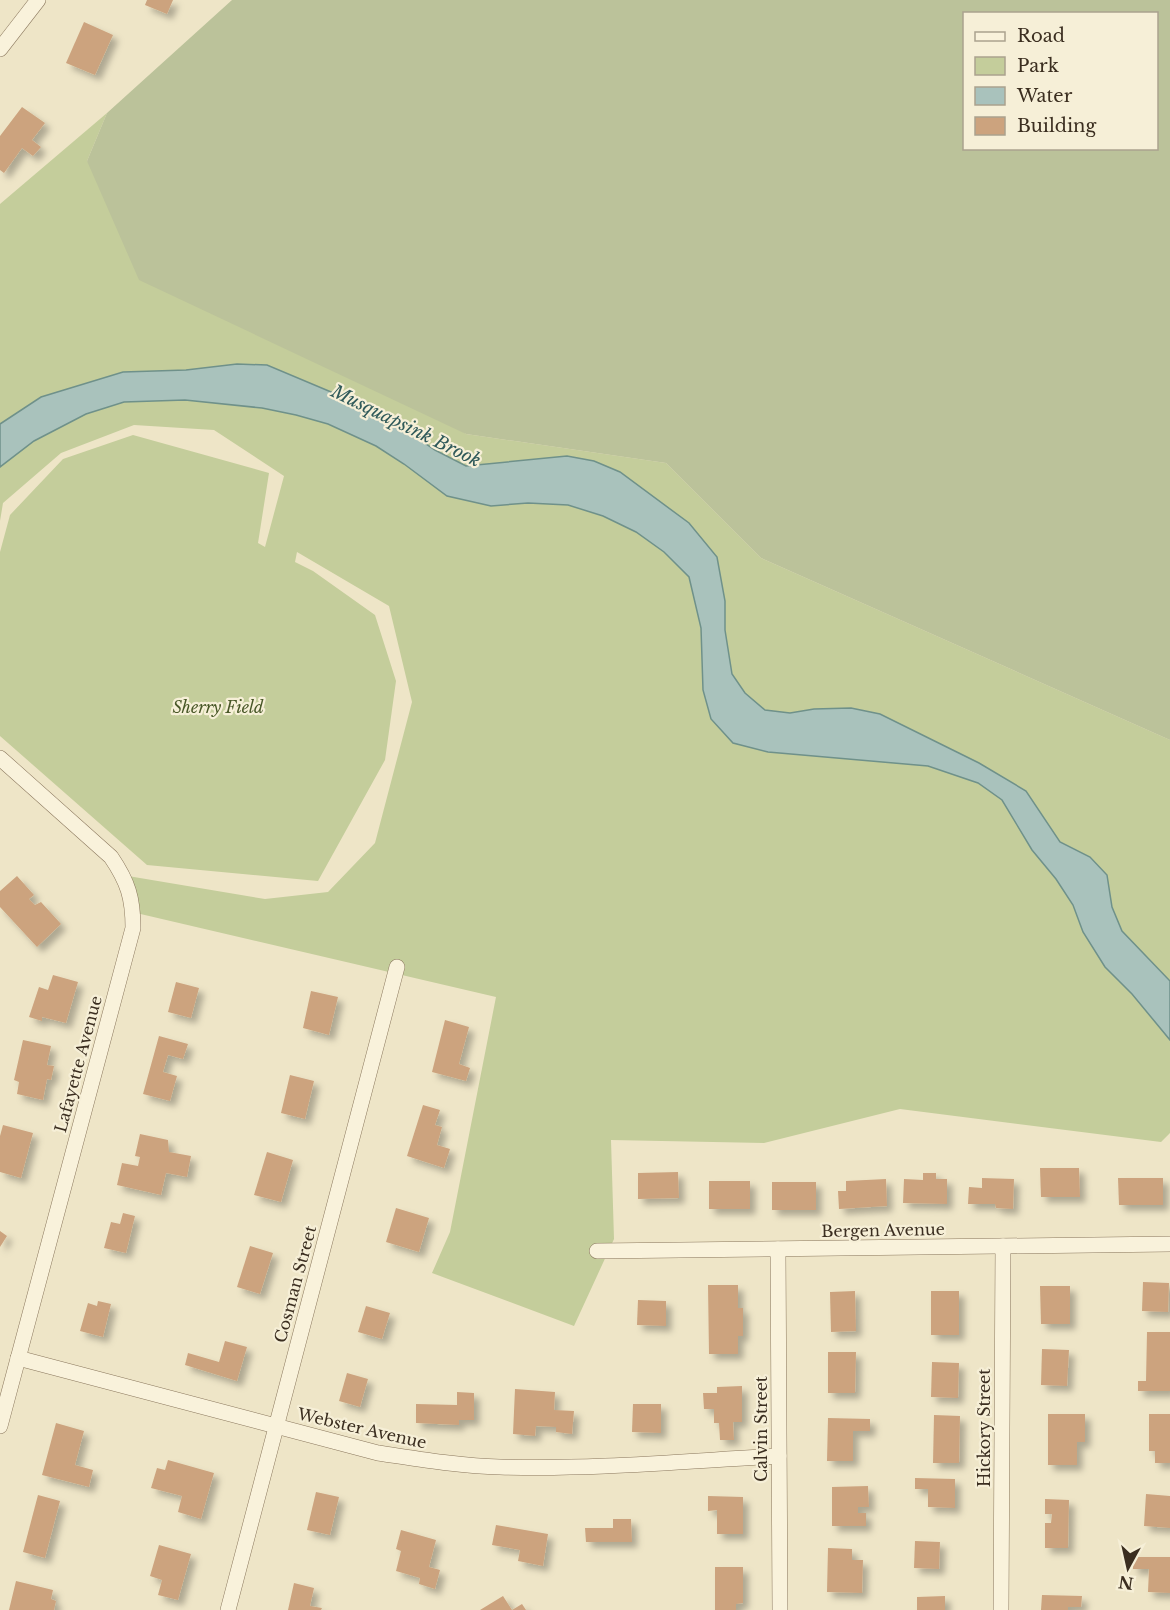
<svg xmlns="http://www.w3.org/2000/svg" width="1170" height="1610" font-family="'Libre Baskerville',serif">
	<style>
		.green { fill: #c4cd9b }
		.cemetery { fill: #bbc29a; fill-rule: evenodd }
		.water { fill: #a9c2bc; stroke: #6f918a; stroke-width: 1.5 }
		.building { fill: #cca37e; filter: url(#shadow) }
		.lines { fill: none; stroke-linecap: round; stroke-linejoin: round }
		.minor-casing { stroke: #8a775d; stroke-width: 16 }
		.minor { stroke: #f9f2db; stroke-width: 15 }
		.labels { text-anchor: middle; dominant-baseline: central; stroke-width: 4.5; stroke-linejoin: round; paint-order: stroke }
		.park-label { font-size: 16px; font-style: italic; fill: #485727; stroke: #f6efd7 }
		.street-label { font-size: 16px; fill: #3b2e20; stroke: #f6efd7 }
		.water-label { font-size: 18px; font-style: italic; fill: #305a5a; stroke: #f6efd7 }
	</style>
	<defs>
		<filter id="shadow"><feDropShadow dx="5.5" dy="5.5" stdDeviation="3" flood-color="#0004"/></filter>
	</defs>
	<rect width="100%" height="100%" fill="#eee5c7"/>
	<!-- green -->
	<path class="green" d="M107,113L87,161L466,434L666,463L761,558L1170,740V1133L1161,1142L900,1109L764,1143L611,1140L614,1239L574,1326L432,1273L450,1232L496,997L132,912L122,875L265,899L328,892L375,843L412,702L389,606L297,552L295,562L313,571L375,615L396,681L385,760L318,881L147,865L0,736V552L10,515L63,459L133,435L269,473L258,543L265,547L284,476L214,430L134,425L61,453L3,503L0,521V204Z"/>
	<!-- cemetery -->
	<path class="cemetery" d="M232,0H1170V740L761,558L666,463L466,434L139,280L87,161L107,113ZM964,14H1156V148H964Z"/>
	<!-- water -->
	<path class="water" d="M237,364L267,365L381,413L435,450L466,466L567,456L594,461L620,472L689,523L717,557L725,601V630L732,674L745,693L765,710L790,713L814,709L851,708L880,714L979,763L1026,791L1060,842L1090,857L1107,875L1112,907L1122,931L1170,981V1040L1132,994L1105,967L1083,932L1073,905L1056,879L1032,850L1002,800L978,783L928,766L768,752L733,743L711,719L703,690L701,628L689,577L664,552L636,532L603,516L568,505L528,503L491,506L447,496L404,464L376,446L328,424L296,415L262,408L185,400L124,402L86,414L34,441L0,467V424L41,397L123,372L186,370Z"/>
	<!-- building -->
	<g class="building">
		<path d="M147,0H173L167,14L145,5Z"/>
		<path d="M84,22L113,35L95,75L66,63Z"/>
		<path d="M22,107L45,123L32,140L41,147L33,156L22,148L4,173L0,170V136Z"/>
		<path d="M17,876L34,895L29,899L35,905L41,902L61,924L37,947L0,907V891Z"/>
		<path d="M53,975L78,982L66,1023L42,1017V1021L29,1017L39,987L48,990Z"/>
		<path d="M176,982L199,988L191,1018L168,1012Z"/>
		<path d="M311,991L338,997L329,1035L303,1028Z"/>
		<path d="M445,1020L469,1027L459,1064L470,1068L466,1081L432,1072Z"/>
		<path d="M159,1036L188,1044L183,1059L168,1055L163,1072L177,1076L170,1101L143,1094Z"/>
		<path d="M23,1040L51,1046L47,1065L54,1066L51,1080L47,1079L43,1100L17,1094L19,1082L14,1080Z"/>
		<path d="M290,1075L314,1081L305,1119L281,1113Z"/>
		<path d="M423,1105L440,1110L435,1125L442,1127L437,1145L450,1149L444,1168L407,1156Z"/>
		<path d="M3,1125L33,1133L21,1178L0,1172V1136Z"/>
		<path d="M140,1134L168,1140L169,1152L191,1156L187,1177L166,1173L161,1195L117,1185L122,1163L138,1166L140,1157L135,1156Z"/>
		<path d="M267,1152L293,1160L281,1202L254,1195Z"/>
		<path d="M1040,1168H1079L1080,1197H1041Z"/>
		<path d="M678,1172L679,1198L638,1199V1173Z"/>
		<path d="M923,1173H936V1179H947V1204L903,1203L904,1179L923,1180Z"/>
		<path d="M982,1178L1014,1179L1013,1209L996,1208L995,1204H968L969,1187L982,1188Z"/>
		<path d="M1118,1178H1163V1205H1119Z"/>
		<path d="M886,1179L887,1206L839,1209L838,1191H846V1181Z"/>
		<rect x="709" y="1181" width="41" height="28"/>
		<rect x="772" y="1182" width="44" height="28"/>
		<path d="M396,1208L429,1218L419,1252L386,1242Z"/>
		<path d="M123,1213L135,1216L126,1253L104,1248L111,1222L120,1224Z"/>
		<path d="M0,1231L7,1236L0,1247Z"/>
		<path d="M250,1246L273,1253L260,1294L237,1287Z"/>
		<path d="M1143,1282L1169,1283L1168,1312L1142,1311Z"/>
		<path d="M708,1285H738V1308H743V1336H738V1354H709Z"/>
		<path d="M1040,1286H1070V1324H1041Z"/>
		<path d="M855,1291L856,1331L831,1332L830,1292Z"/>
		<rect x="931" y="1291" width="28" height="44"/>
		<path d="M638,1300L666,1301V1326L637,1325Z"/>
		<path d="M98,1301L111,1304L103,1337L80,1331L88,1303L97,1306Z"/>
		<path d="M366,1306L390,1313L382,1339L358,1332Z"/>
		<path d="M1147,1332H1170V1391H1138V1381H1146Z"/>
		<path d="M225,1341L247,1347L237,1381L185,1365L188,1353L219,1362Z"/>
		<path d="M1042,1349L1069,1350L1067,1386L1041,1385Z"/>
		<path d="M828,1352H856L855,1393H828Z"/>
		<path d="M932,1362L959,1363L958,1398L931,1397Z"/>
		<path d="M347,1373L368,1379L360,1407L339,1401Z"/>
		<path d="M742,1386V1422H733L734,1440H720L719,1423H714V1409H704L703,1393H717V1387Z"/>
		<path d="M515,1389L555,1392L554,1410L574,1411L572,1434L556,1432V1427L536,1426L535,1436L513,1434Z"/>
		<path d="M457,1392L474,1393V1420H459V1425L416,1423V1404L457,1405Z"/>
		<path d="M633,1404H661V1433L632,1432Z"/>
		<path d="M1048,1414H1085V1442H1077V1465H1048Z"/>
		<path d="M1149,1414H1170V1463H1155V1451H1149Z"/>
		<path d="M934,1415L960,1416L959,1463H933Z"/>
		<path d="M828,1418L870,1419V1431H853V1461H827Z"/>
		<path d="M56,1423L84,1431L75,1465L93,1470L89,1487L42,1475Z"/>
		<path d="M168,1460L214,1473L201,1519L178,1512L182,1496L151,1488L157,1468L165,1470Z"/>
		<path d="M915,1478L955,1479V1508L928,1507V1489H915Z"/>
		<path d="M868,1486L869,1507H858V1513H866V1526H832V1487Z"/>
		<path d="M316,1492L339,1497L330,1535L307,1530Z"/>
		<path d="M1146,1494L1170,1496V1528L1144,1526Z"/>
		<path d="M38,1495L60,1501L45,1558L23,1552Z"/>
		<path d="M708,1496L743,1497V1534H717V1510L708,1511Z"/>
		<path d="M1045,1499L1069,1500L1068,1548H1045V1523H1051L1052,1514H1045Z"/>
		<path d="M613,1519H631L632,1542H586L585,1528H613Z"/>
		<path d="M496,1525L548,1534L543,1566L518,1561L520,1550L492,1545Z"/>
		<path d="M401,1530L436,1540L429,1567L440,1570L435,1589L419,1584L420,1578L396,1571L401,1551L396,1549Z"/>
		<path d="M915,1541L940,1542L939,1569L914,1568Z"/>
		<path d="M159,1545L191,1554L178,1600L158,1595L162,1580L150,1576Z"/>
		<path d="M828,1548L852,1549V1560H863L862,1593L827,1592Z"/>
		<path d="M1133,1557H1170V1593L1148,1592L1149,1569H1133Z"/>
		<path d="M715,1567H743V1603L736,1604V1610H715Z"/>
		<path d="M16,1581L53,1590L51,1599L56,1601L54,1610H9Z"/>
		<path d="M294,1583L314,1588L310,1606L322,1608L321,1610H288Z"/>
		<path d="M1042,1595L1082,1596L1081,1607H1068V1610H1041Z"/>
		<path d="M503,1596L512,1610L522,1604L526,1610H480Z"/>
		<path d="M945,1596V1610H917V1597Z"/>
	</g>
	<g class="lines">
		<defs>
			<g id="minor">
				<path d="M0,49L38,0"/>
				<path d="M0,758L111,857C128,882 133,898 133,928L0,1426"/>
				<path d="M778,1249L780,1610"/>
				<path d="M597,1251L1170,1244"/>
				<path d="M18,1358L378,1453C419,1459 459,1466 500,1467C591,1470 687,1461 779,1456"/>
				<path d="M228,1610L397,967"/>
				<path d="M1001,1610L1003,1246"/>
			</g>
		</defs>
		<!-- minor casing -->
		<use href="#minor" class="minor-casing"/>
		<!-- minor -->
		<use href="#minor" class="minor"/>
	</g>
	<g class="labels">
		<!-- park labels -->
		<g class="park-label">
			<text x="218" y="707">Sherry Field</text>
		</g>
		<!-- street labels -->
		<g class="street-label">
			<text transform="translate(78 1064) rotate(-75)">Lafayette Avenue</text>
			<text transform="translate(883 1230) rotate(-1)">Bergen Avenue</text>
			<text transform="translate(295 1284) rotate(-75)">Cosman Street</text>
			<text transform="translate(362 1428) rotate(13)">Webster Avenue</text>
			<text transform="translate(984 1428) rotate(-90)">Hickory Street</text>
			<text transform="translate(761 1429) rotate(-90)">Calvin Street</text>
		</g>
		<!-- water labels -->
		<g class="water-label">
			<text transform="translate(406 426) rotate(26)">Musquapsink Brook</text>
		</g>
	</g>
	<!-- legend -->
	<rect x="963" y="12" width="195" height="138" fill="#f6efd7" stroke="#aba28e" stroke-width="1.5"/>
	<rect x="975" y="32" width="30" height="9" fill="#f9f2db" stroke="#aba28e" stroke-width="1.5"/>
	<text x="1017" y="42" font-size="18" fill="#3b2e20">Road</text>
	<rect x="975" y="57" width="30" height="18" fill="#c4cd9b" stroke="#aba28e" stroke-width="1.5"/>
	<text x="1017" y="72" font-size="18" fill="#3b2e20">Park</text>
	<rect x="975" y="87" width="30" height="18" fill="#a9c2bc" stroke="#aba28e" stroke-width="1.5"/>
	<text x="1017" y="102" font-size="18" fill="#3b2e20">Water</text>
	<rect x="975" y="117" width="30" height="18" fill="#cca37e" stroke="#aba28e" stroke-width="1.5"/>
	<text x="1017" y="132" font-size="18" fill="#3b2e20">Building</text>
	<!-- north arrow -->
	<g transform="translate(1128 1568) rotate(188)" stroke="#f6efd7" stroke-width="4.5" paint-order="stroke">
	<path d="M0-4.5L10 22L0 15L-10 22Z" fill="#3b2e20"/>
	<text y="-9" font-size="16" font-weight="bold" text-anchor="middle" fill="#3b2e20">N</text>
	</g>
</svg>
